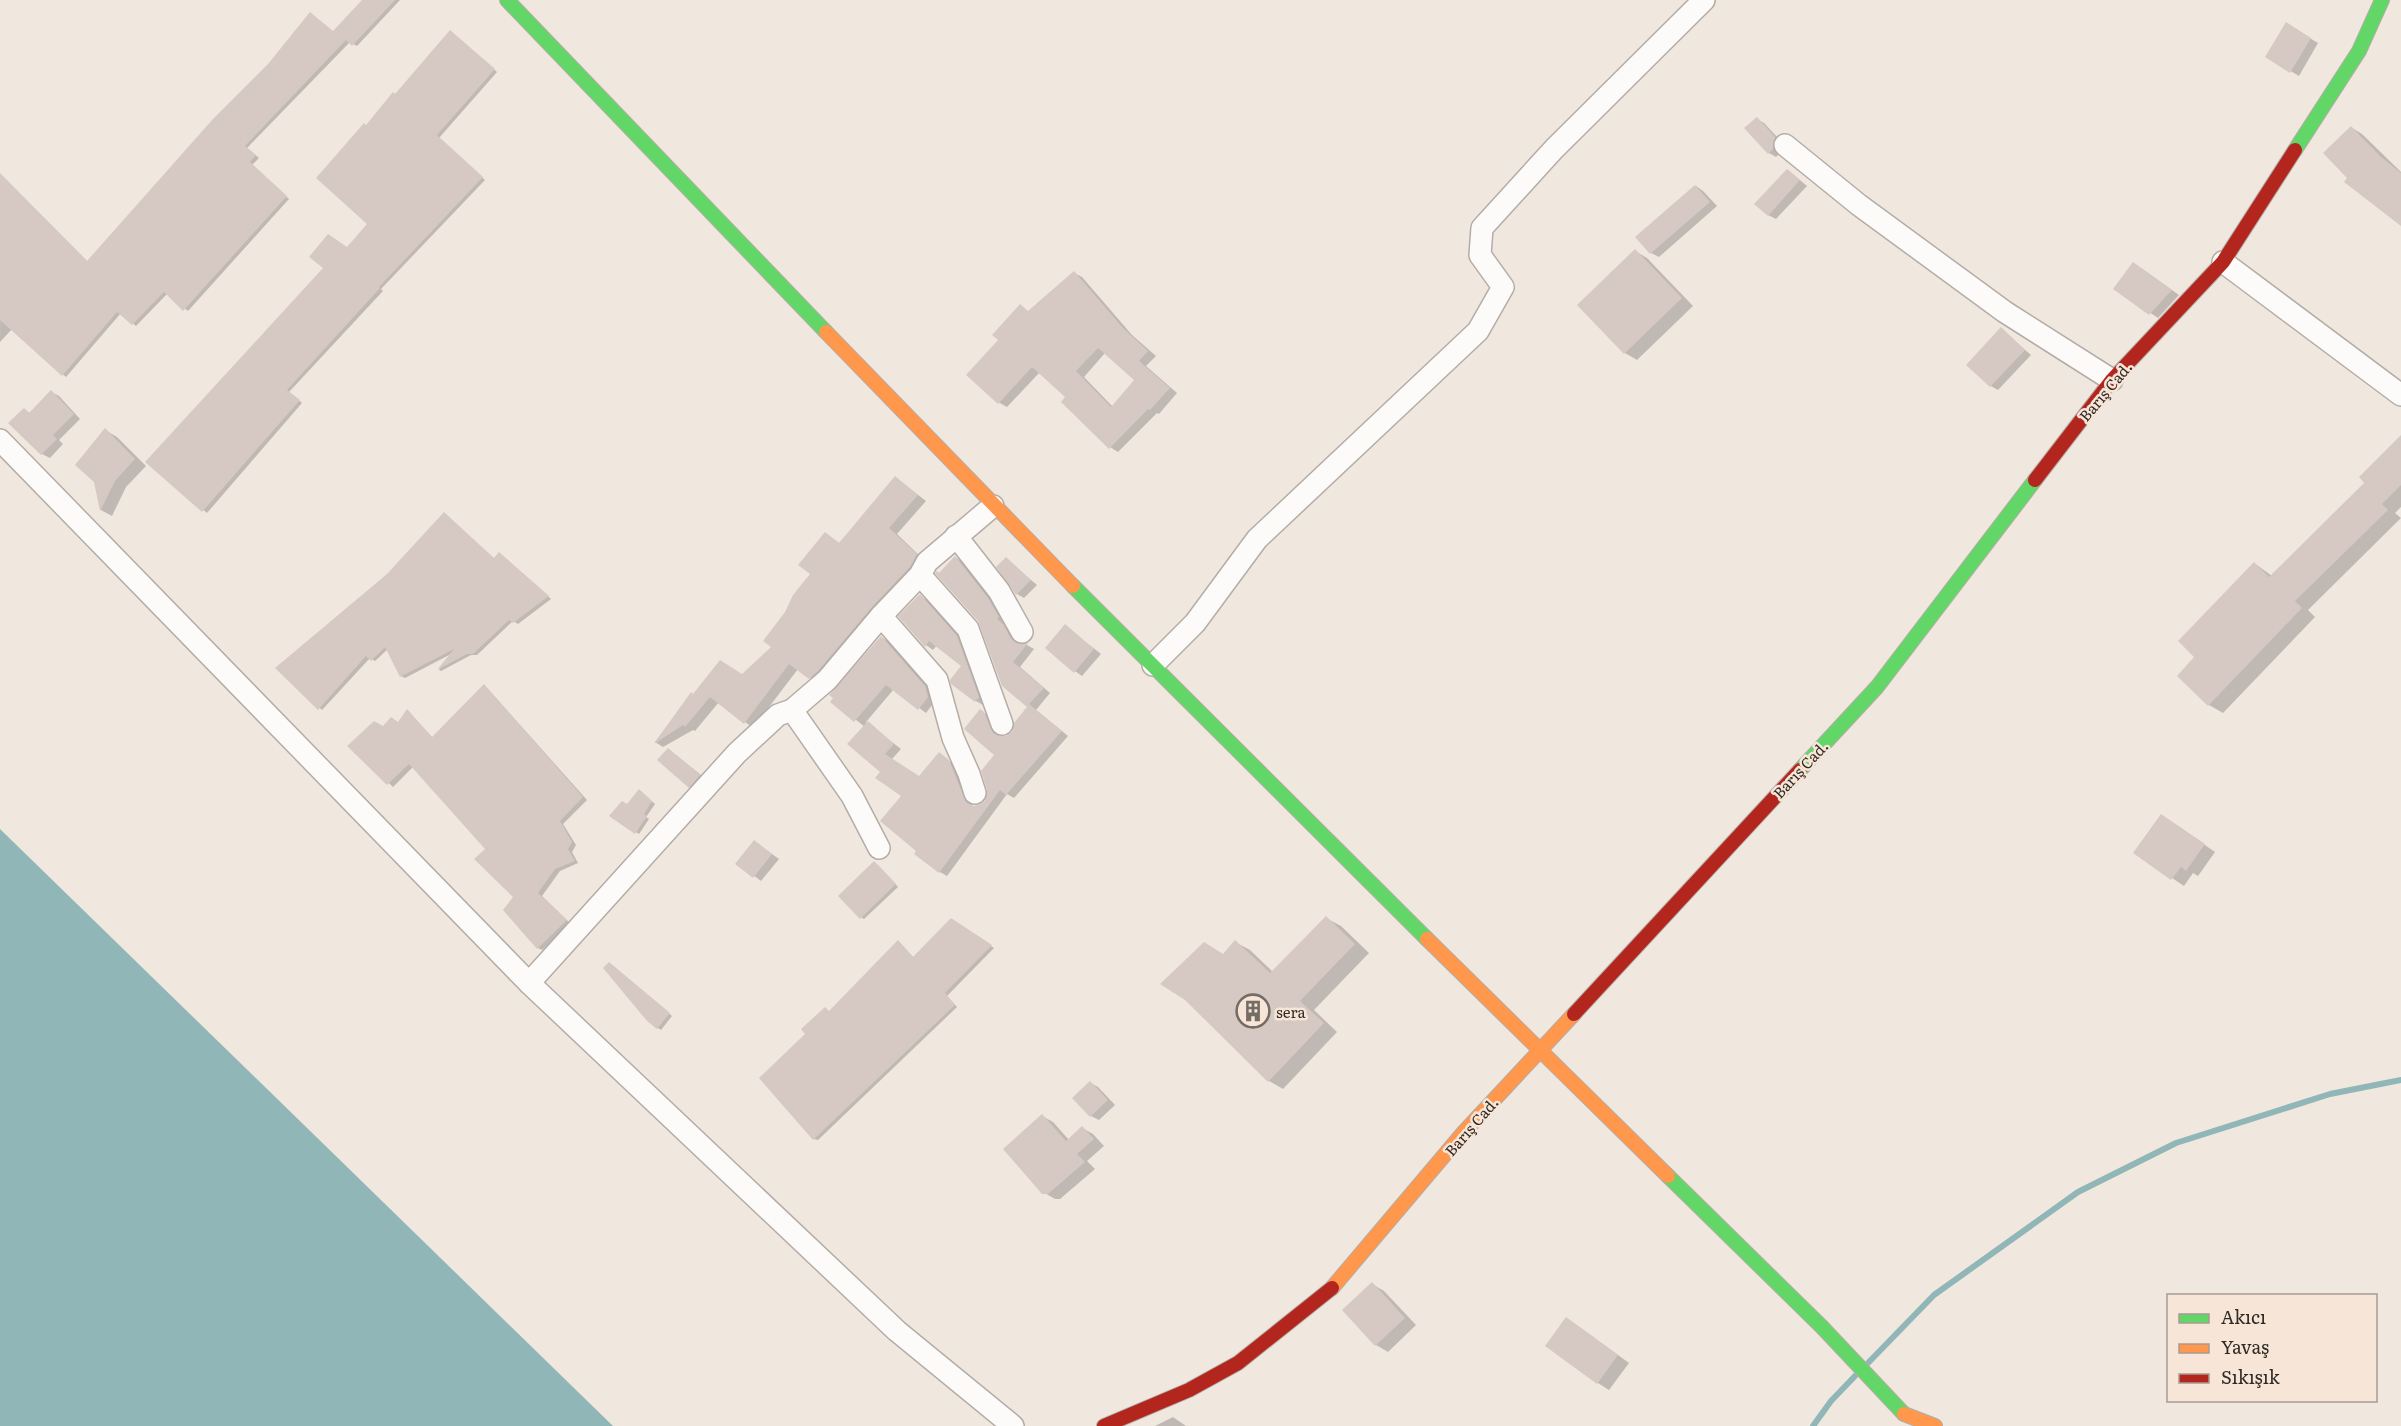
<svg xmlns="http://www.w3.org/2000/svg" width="2401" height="1426" font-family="Literata,serif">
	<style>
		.water { fill: #91b6b8 }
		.shadow { fill: #0003; fill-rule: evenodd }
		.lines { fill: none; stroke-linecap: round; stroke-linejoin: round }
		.stream { stroke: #91b6b8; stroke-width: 6 }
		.building { fill: #d6c9c4; fill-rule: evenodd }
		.street-casing { stroke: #b4ada7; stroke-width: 24 }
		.fast-casing { stroke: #b4ada7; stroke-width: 16 }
		.slow-casing { stroke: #b4ada7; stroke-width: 16 }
		.jam-casing { stroke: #b4ada7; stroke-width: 16 }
		.street { stroke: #fdfbfa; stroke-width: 21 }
		.fast { stroke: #63d668; stroke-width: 14 }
		.slow { stroke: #ff974d; stroke-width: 14 }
		.jam { stroke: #b3261e; stroke-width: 14 }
		.labels { text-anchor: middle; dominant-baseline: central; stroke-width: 5; stroke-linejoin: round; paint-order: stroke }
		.street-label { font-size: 15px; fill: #312b25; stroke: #f7e6d8 }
		.poi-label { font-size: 15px; fill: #312b25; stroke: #f7e6d8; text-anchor: start }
	</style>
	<rect width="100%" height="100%" fill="#f0e7df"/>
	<!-- water -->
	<path class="water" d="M0,829L613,1426H0Z"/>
	<!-- shadow -->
	<g class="shadow">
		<path d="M364,0H400L357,46L350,42L247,148L259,158L252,165L289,199L188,311L167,294L136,326L121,313L66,377L12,329L0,342L1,175L88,262L333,33Z"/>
		<path d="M2286,24L2318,43L2299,76L2267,57Z"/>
		<path d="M453,34L497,72L439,138L485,180L381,289L383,291L289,392L302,403L207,513L147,462L369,224L367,127Z"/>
		<path d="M1757,119L1764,123L1782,142L1780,153L1776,157L1769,153Z"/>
		<path d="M2352,128L2362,134L2401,172V224L2349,178Z"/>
		<path d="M1788,170L1807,186L1776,219L1768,215Z"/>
		<path d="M1696,186L1703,191L1717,206L1659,257L1651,253Z"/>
		<path d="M1635,251L1647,258L1693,306L1637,360L1625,353Z"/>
		<path d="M2141,268L2179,295L2158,318L2115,289Z"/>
		<path d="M1074,273L1082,277L1132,335L1156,356L1146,366L1177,393L1159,414L1157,413L1118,452L1110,447L1068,397L1040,372L1007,407L998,402L1000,340L1020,306L1029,312ZM1105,353L1136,380L1113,407L1084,377Z"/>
		<path d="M2001,329L2031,355L1998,390L1991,386Z"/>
		<path d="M51,392L59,396L80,419L59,440L63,444L50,458L42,454L24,410L30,413Z"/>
		<path d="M105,430L117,437L146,466L126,487L112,516L101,510L95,481Z"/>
		<path d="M2401,437V507L2395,513L2401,518L2308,610L2315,617L2223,713L2209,705L2197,657L2254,563L2272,576L2366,483Z"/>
		<path d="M896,478L926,501L897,534L925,561L819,683L798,669L753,728L719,702L695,731L693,730L663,747L655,742L691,694L694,695L743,676L773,646L812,574L825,534L841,544Z"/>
		<path d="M503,556L551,599L518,624L513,621L477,655H471L441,671L439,670L453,653L405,678L401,676L388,649L375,661L370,658L322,710L278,668Z"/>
		<path d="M955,557L963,562L996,604L1006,622L1004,625L1010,630L1019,645H1027L1034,649L1020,667L1050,693L1036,710L1068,736L1014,798L1007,794L947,876L940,872L918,850L903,795L882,772L865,727L832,701L881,637L889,642L933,692L935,701L926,713L894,689L866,722L901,749L892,759L920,778L939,754L956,766L973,807L985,803L996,755L981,711L992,718L1000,738H1006L1013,733L1029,707L979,620L940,575Z"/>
		<path d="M1006,559L1037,585L1024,598L1017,594L998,567Z"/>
		<path d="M920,596L927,600L964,641L986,702L983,705L976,701L963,665L937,645L933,650L926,645Z"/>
		<path d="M1065,626L1101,654L1082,676L1075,671Z"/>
		<path d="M488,689L587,800L563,824L576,845L572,852L578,863L560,871L542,896L571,924L542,950L538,948L515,897L487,850L413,767L393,787L350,746L398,723L407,711L433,738Z"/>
		<path d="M676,755L707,780L697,791L689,786Z"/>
		<path d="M642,793L655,804L646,817L649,819L639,834L612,816Z"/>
		<path d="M2173,823L2215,852L2198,876L2193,873L2184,886L2135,853Z"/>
		<path d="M762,847L779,859L761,881L738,864Z"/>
		<path d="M878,865L898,887L864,919L861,917Z"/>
		<path d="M1326,918L1341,926L1369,953L1314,1010L1337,1032L1283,1089L1269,1081L1223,955L1235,942L1250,950L1273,972Z"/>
		<path d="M951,920L994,948L947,996L957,1007L818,1140L814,1139L899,942L914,958Z"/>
		<path d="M612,966L672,1016L661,1030L658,1028Z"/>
		<path d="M1090,1083L1098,1087L1115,1105L1099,1120L1091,1116Z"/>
		<path d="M1042,1116L1053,1122L1069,1140L1082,1128L1093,1134L1104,1146L1087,1161L1095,1169L1060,1199H1055L1043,1192Z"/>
		<path d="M1372,1284L1384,1291L1416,1325L1388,1352L1376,1345Z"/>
		<path d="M1578,1326L1629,1363L1609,1390L1598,1383Z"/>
		<path d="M1173,1417L1186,1426H1155Z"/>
	</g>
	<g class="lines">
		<!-- stream -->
		<g class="stream">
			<path d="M1867,1364L1934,1295L2078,1192L2176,1143L2330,1094L2401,1080"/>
			<path d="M1813,1426L1831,1401L1855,1376"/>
		</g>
	</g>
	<!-- building -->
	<g class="building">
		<path d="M362,0H395L352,46L346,40L245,146L256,155L250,162L287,196L183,311L164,292L132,325L117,312L62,376L0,320V173L87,261L213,119L268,64L310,12L333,31Z"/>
		<path d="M2286,22L2311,38L2290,73L2265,57Z"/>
		<path d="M450,30L495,69L437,135L483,177L379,287L380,288L287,390L300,400L202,512L145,462L323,268L309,257L328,234L347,247L367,224L316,178L364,123L366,125L393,92L395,94Z"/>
		<path d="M1757,117L1775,137L1773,149L1768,154L1744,128Z"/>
		<path d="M2351,126L2381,157L2401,173V226L2344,182L2347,178L2323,153Z"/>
		<path d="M1787,169L1800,180L1768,216L1754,204Z"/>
		<path d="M1695,185L1710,202L1650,254L1635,237Z"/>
		<path d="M1635,249L1682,298L1624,354L1577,305Z"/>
		<path d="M2133,262L2172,290L2149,315L2113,289Z"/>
		<path d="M1074,271L1123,328L1148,351L1139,361L1170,388L1150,410L1148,409L1109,449L1061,402L1065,397L1032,367L998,404L966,375L998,340L992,335L1020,304L1028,311ZM1098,348L1134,380L1111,407L1076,371Z"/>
		<path d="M2001,327L2025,350L1990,387L1966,365Z"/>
		<path d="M51,390L74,414L53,435L57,439L41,455L8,423L24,408L29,413Z"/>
		<path d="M105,428L135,459L115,481L100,511L94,482L75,465Z"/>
		<path d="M2401,435V485L2382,504L2388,510L2295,601L2302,608L2208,706L2177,676L2194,657L2178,641L2254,562L2269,577L2364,483L2359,477Z"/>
		<path d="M895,476L918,495L889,528L917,554L910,567L872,607L818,671L809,679L789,664L744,724L710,697L685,727L683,725L654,744L691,692L693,694L720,660L742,674L771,647L763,641L785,612L793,595L810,574L798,565L825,532L839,543Z"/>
		<path d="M444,512L494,558L499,552L549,596L513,623L509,620L473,654H467L437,670L454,649L400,677L385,647L371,661L366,656L318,710L275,668L387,574Z"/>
		<path d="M955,556L988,598L999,617L997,619L1003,624L1011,639L1016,643H1028L1013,662L1044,688L1029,704L1062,731L1006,795L1000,790L939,873L914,854L916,851L880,821L901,796L875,778L880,772L847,744L868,721L894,744L885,754L919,776L939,752L949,760L966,802L973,806L979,805L985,801L987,790L981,771L994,755L964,729L980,709L984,712L993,733L999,736H1006L1012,732L1014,723L1027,707L1002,686L978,621L935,573L937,571L939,573Z"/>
		<path d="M1006,557L1031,580L1016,595L996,567Z"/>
		<path d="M920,594L957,636L979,697L975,702L951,684L950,680L961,666L929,641L925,647L898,616Z"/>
		<path d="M1065,624L1094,649L1074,673L1045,648Z"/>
		<path d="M881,636L925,686L928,697L918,710L886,685L854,722L830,702L833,698L829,695Z"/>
		<path d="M484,684L583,797L560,821L572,842L568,849L575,861L555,869L538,893L567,920L537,949L503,910L513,897L474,859L485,849L409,764L387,785L347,746L374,721L383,726L391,717L398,722L407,709L432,737Z"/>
		<path d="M668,748L700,775L689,788L657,760Z"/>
		<path d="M639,789L652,801L644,814L647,816L635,834L609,816L622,801L627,804Z"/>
		<path d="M2161,814L2205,844L2186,871L2181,867L2171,880L2133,853Z"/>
		<path d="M754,840L772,854L753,878L735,864Z"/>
		<path d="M874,861L896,884L860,919L838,896Z"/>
		<path d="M1326,916L1355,944L1300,1001L1324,1023L1268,1082L1185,1000L1160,984L1204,942L1223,954L1235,940L1270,973Z"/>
		<path d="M951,918L992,945L945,993L955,1005L813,1140L759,1078L805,1034L801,1029L825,1007L829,1011L898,940L913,957Z"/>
		<path d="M609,962L670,1013L657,1029L647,1021L603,968Z"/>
		<path d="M1090,1081L1108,1100L1090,1117L1072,1098Z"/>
		<path d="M1042,1114L1066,1141L1082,1126L1094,1139L1077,1154L1085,1162L1048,1194H1042L1003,1149Z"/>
		<path d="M1372,1282L1405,1318L1375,1346L1342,1310Z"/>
		<path d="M1566,1317L1618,1355L1597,1384L1545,1346Z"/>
	</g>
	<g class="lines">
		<defs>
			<g id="street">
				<path d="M1785,145L1859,205L2005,312L2112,380"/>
				<path d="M2223,262L2401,395"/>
				<path d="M0,440L529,983L897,1331L1013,1426"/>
				<path d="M956,536L999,591L1022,632"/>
				<path d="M920,575L968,629L1002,724"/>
				<path d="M881,616L937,680L953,738L969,774L975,793"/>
				<path d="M1153,665L1195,623L1257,539L1478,331L1503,287L1480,255L1482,228L1554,149L1704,0"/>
				<path d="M792,710L852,796L879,848"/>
				<path d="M529,983L737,753L778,715L792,710L827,680L881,616L920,575L927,562L993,506"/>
			</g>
			<g id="fast">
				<path d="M507,0L826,332"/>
				<path d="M2295,150L2359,51L2382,0"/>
				<path d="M1073,586L1427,939"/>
				<path d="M1800,770L1877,687L2035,480"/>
				<path d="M1668,1176L1822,1327L1904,1414"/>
			</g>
			<g id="slow">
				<path d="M826,332L1073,586"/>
				<path d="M1427,939L1668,1176"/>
				<path d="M1332,1288L1464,1132L1574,1014"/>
				<path d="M1904,1414L1935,1426"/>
			</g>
			<g id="jam">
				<path d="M2035,480L2112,380L2223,262L2295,150"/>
				<path d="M1574,1014L1800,770"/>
				<path d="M1104,1426L1189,1390L1238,1363L1332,1288"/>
			</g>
		</defs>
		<!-- street casing -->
		<use href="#street" class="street-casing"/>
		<!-- fast casing -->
		<use href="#fast" class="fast-casing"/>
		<!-- slow casing -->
		<use href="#slow" class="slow-casing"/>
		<!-- jam casing -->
		<use href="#jam" class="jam-casing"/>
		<!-- street -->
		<use href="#street" class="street"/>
		<!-- fast -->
		<use href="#fast" class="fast"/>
		<!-- slow -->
		<use href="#slow" class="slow"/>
		<!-- jam -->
		<use href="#jam" class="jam"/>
	</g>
	<!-- icons -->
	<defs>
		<symbol id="building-ring" viewBox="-11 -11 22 22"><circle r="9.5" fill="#f7e6d8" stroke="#746d66" stroke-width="1.5"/><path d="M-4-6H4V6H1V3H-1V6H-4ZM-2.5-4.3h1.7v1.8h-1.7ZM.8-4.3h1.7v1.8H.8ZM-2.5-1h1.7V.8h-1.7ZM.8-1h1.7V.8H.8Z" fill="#746d66"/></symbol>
	</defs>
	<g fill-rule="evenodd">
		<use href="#building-ring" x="1234" y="992" width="38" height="38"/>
	</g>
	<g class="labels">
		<!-- street labels -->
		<g class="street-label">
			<text transform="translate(2105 391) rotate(-50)">Barış Cad.</text>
			<text transform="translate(1800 769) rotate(-47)">Barış Cad.</text>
			<text transform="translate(1471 1126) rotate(-49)">Barış Cad.</text>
		</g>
		<!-- poi labels -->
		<g class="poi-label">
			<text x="1276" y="1011">sera</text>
		</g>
	</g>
	<!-- legend -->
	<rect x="2167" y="1294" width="210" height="108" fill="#f7e6d8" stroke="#a89b90" stroke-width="1.5"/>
	<rect x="2179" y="1314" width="30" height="9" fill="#63d668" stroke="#a89b90" stroke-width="1.5"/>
	<text x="2221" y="1324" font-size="18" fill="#312b25">Akıcı</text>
	<rect x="2179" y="1344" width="30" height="9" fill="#ff974d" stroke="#a89b90" stroke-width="1.5"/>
	<text x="2221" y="1354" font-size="18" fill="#312b25">Yavaş</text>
	<rect x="2179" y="1374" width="30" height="9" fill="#b3261e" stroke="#a89b90" stroke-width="1.5"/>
	<text x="2221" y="1384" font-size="18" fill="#312b25">Sıkışık</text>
</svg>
